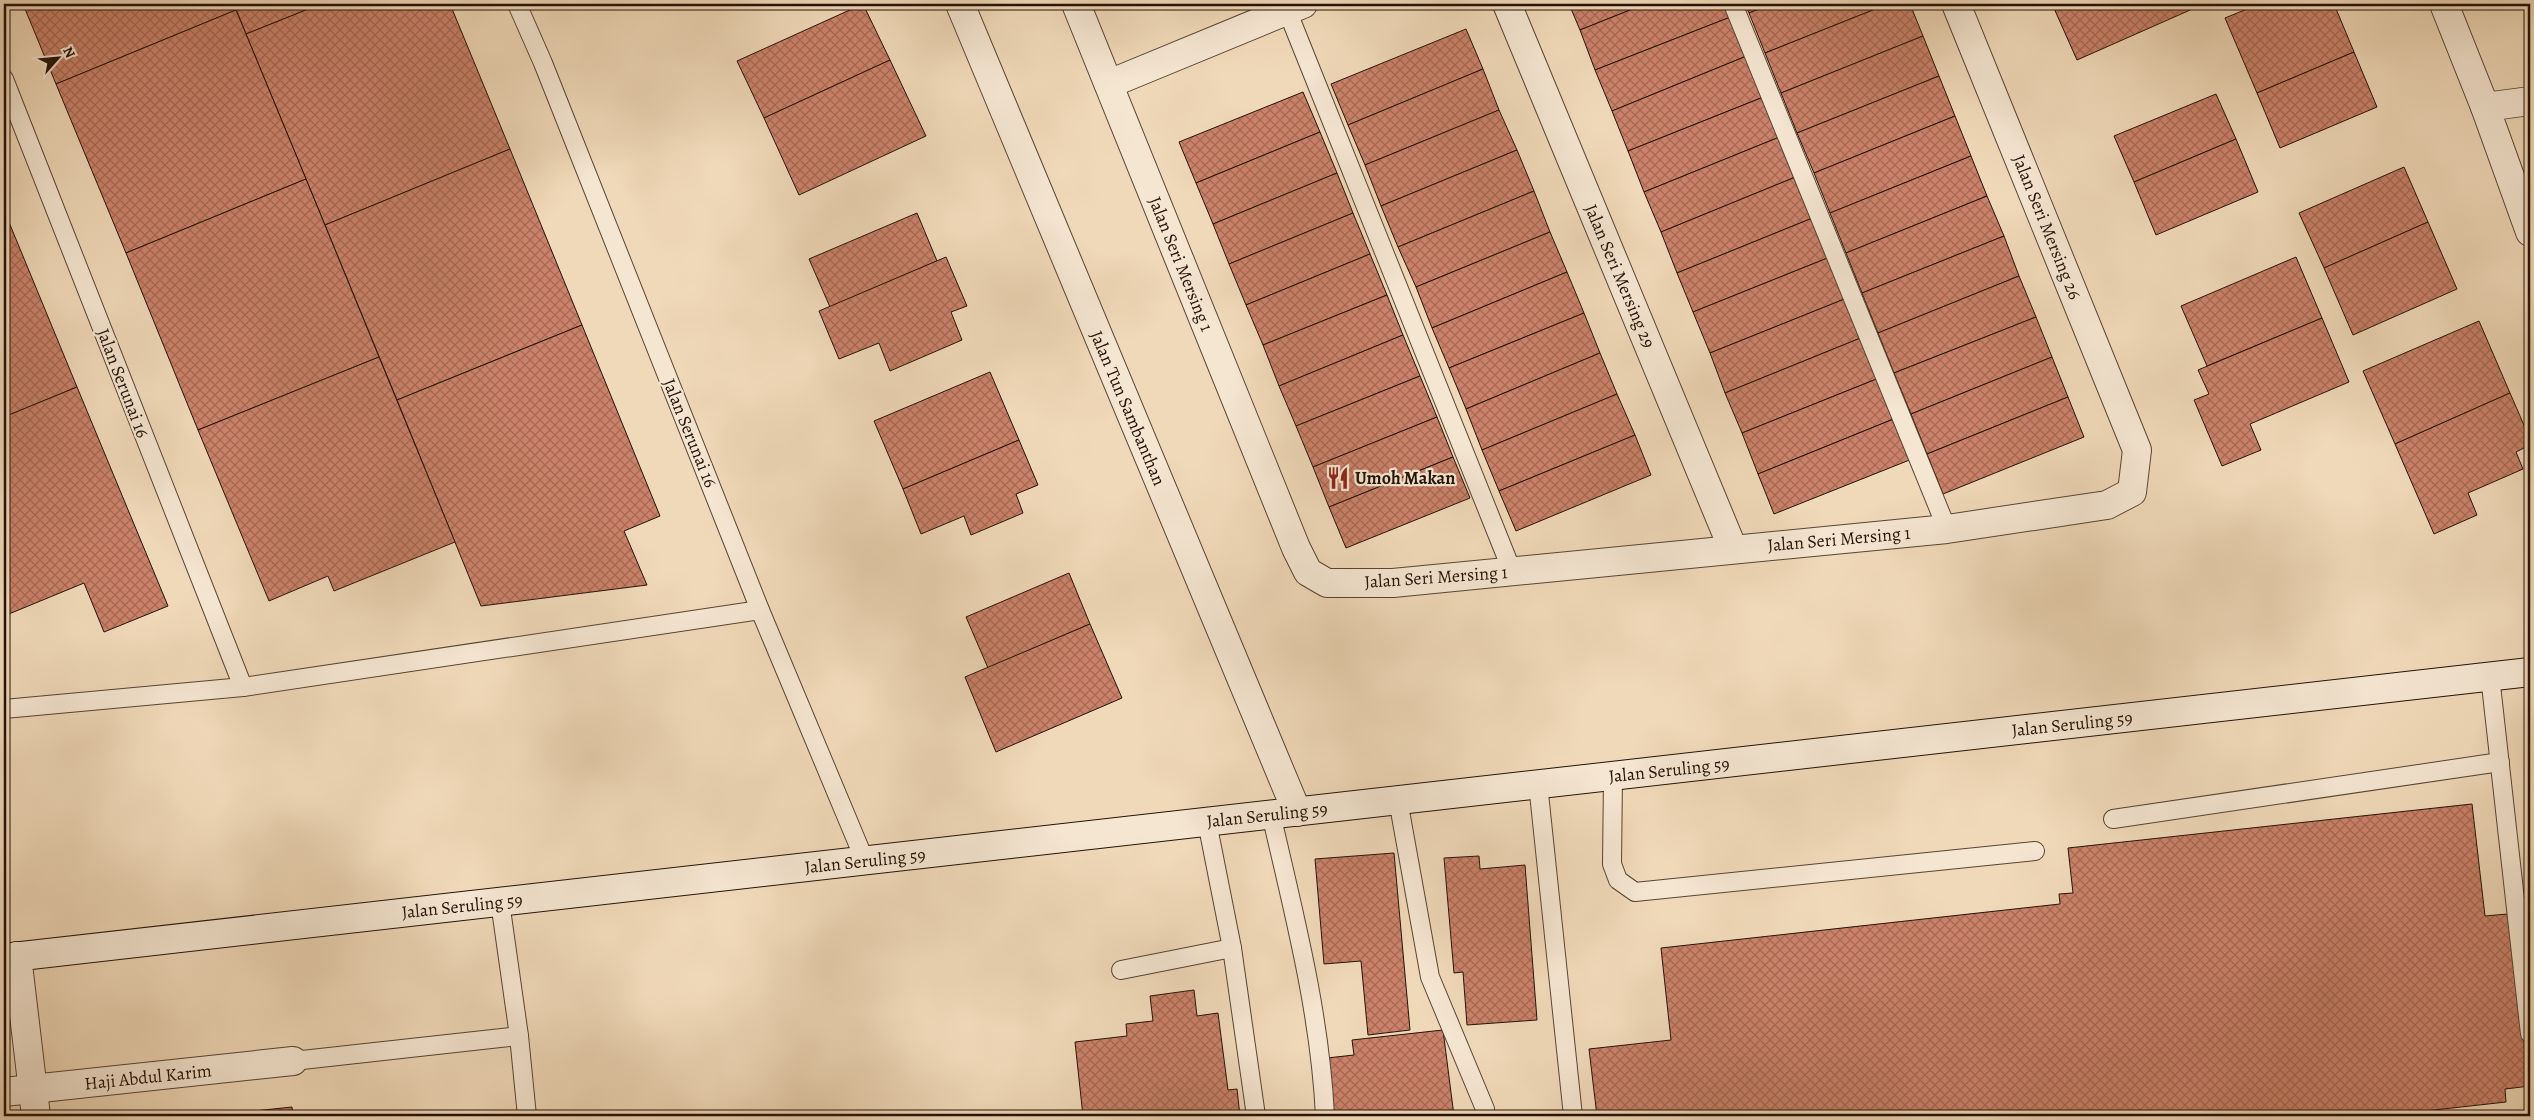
<svg xmlns="http://www.w3.org/2000/svg" width="2534" height="1120" font-family="Alegreya,serif">
	<style>
		.building { fill: url(#building-cross-hatch); stroke: #241207 }
		.lines { fill: none; stroke-linecap: round; stroke-linejoin: round }
		.service-casing { stroke: #574434; stroke-width: 20 }
		.minor-casing { stroke: #574434; stroke-width: 30 }
		.tertiary-casing { stroke: #574434; stroke-width: 30 }
		.secondary-casing { stroke: #241207; stroke-width: 30 }
		.service { stroke: #f5e6d2; stroke-width: 18 }
		.minor { stroke: #f5e6d2; stroke-width: 28 }
		.tertiary { stroke: #f5e6d2; stroke-width: 28 }
		.secondary { stroke: #f5e6d2; stroke-width: 28 }
		.labels { text-anchor: middle; dominant-baseline: central; stroke-width: 4.5; stroke-linejoin: round; paint-order: stroke }
		.street-label { font-size: 18px; fill: #241207; stroke: #f5e6d2 }
		.poi-label { font-size: 18px; font-weight: bold; fill: #241207; stroke: #f5e6d2; text-anchor: start }
	</style>
	<defs>
		<pattern id="building-cross-hatch" width="8" height="8" patternUnits="userSpaceOnUse" patternTransform="scale(1.25)"><rect width="8" height="8" fill="#cc826a"/><path d="M0 0l8 8M0 8l8-8" fill="none" stroke="#a56955"/></pattern>
	</defs>
	<rect width="100%" height="100%" fill="#f0d9b9"/>
	<filter id="stains"><feTurbulence type="fractalNoise" baseFrequency=".004" numOctaves="4"/><feColorMatrix values="0 0 0 0 .2 0 0 0 0 .09 0 0 0 0 .02 0 0 0 .5 -.17"/></filter>
	<radialGradient id="worn" r=".72"><stop offset=".6" stop-color="#630" stop-opacity="0"/><stop offset="1" stop-color="#630" stop-opacity=".3"/></radialGradient>
	<!-- building -->
	<g class="building">
		<path d="M23,4H234L236,10L56,84Z"/>
		<path d="M234,4H321L246,34Z"/>
		<path d="M321,4H450L510,149L325,225L246,34Z"/>
		<path d="M699,4H714L701,9Z"/>
		<path d="M863,4L890,60L764,118L737,61Z"/>
		<path d="M1569,4H1645L1580,30Z"/>
		<path d="M1645,4H1728L1733,16L1595,70L1580,30Z"/>
		<path d="M1745,4H1772L1749,13Z"/>
		<path d="M1772,4H1888L1765,53L1749,13Z"/>
		<path d="M1888,4H1910L1923,36L1781,93L1765,53Z"/>
		<path d="M2058,4H2196L2197,7L2077,60L2053,6Z"/>
		<path d="M2259,4H2299L2300,6L2306,4H2334L2354,52L2257,93L2225,18Z"/>
		<path d="M236,10L306,179L126,253L56,84Z"/>
		<path d="M1733,16L1749,55L1612,111L1595,70Z"/>
		<path d="M1466,29L1483,69L1348,125L1331,84Z"/>
		<path d="M1923,36L1939,76L1797,133L1781,93Z"/>
		<path d="M2354,52L2377,107L2280,148L2257,93Z"/>
		<path d="M1749,55L1766,96L1628,151L1612,111Z"/>
		<path d="M890,60L926,136L799,195L764,118Z"/>
		<path d="M1483,69L1499,110L1365,165L1348,125Z"/>
		<path d="M1939,76L1955,116L1814,173L1797,133Z"/>
		<path d="M1303,92L1320,132L1196,183L1179,142Z"/>
		<path d="M2216,94L2236,139L2134,182L2114,136Z"/>
		<path d="M1766,96L1782,136L1644,192L1628,151Z"/>
		<path d="M1499,110L1517,150L1381,206L1365,165Z"/>
		<path d="M1955,116L1971,156L1830,213L1814,173Z"/>
		<path d="M1320,132L1337,173L1213,224L1196,183Z"/>
		<path d="M1782,136L1798,176L1661,232L1644,192Z"/>
		<path d="M2236,139L2258,192L2156,235L2134,182Z"/>
		<path d="M510,149L582,325L397,400L325,225Z"/>
		<path d="M1517,150L1534,191L1398,247L1381,206Z"/>
		<path d="M1971,156L1987,196L1846,253L1830,213Z"/>
		<path d="M2404,167L2428,222L2324,268L2299,213Z"/>
		<path d="M1337,173L1353,213L1229,264L1213,224Z"/>
		<path d="M1798,176L1815,217L1677,273L1661,232Z"/>
		<path d="M306,179L379,357L198,430L126,253Z"/>
		<path d="M1534,191L1550,232L1416,287L1398,247Z"/>
		<path d="M1987,196L2004,236L1862,293L1846,253Z"/>
		<path d="M917,213L937,261L830,307L809,259Z"/>
		<path d="M1353,213L1370,254L1246,305L1229,264Z"/>
		<path d="M6,215L77,387L4,417V216Z"/>
		<path d="M1815,217L1830,257L1693,312L1677,273Z"/>
		<path d="M2428,222L2457,289L2353,335L2324,268Z"/>
		<path d="M1550,232L1567,272L1432,328L1416,287Z"/>
		<path d="M2004,236L2019,276L1878,333L1862,293Z"/>
		<path d="M1370,254L1387,295L1263,345L1246,305Z"/>
		<path d="M946,257L967,306L951,312L962,340L890,371L879,343L839,359L819,311Z"/>
		<path d="M1830,257L1847,298L1710,353L1693,312Z"/>
		<path d="M2296,257L2322,318L2207,366L2181,306Z"/>
		<path d="M1567,272L1584,313L1449,368L1432,328Z"/>
		<path d="M2019,276L2036,317L1894,373L1878,333Z"/>
		<path d="M1387,295L1403,335L1279,386L1263,345Z"/>
		<path d="M1847,298L1863,337L1725,393L1710,353Z"/>
		<path d="M1584,313L1600,353L1466,409L1449,368Z"/>
		<path d="M2036,317L2052,357L1911,414L1894,373Z"/>
		<path d="M2322,318L2349,382L2250,424L2261,450L2222,466L2194,400L2209,394L2198,370Z"/>
		<path d="M2479,321L2510,393L2395,444L2363,371Z"/>
		<path d="M582,325L660,516L624,531L647,585L481,606L397,400Z"/>
		<path d="M1403,335L1420,376L1296,426L1279,386Z"/>
		<path d="M1863,337L1879,378L1742,433L1725,393Z"/>
		<path d="M1600,353L1617,394L1482,450L1466,409Z"/>
		<path d="M379,357L455,542L334,591L328,576L269,601L198,430Z"/>
		<path d="M2052,357L2068,397L1927,454L1911,414Z"/>
		<path d="M990,372L1019,440L903,489L874,421Z"/>
		<path d="M1420,376L1437,417L1313,467L1296,426Z"/>
		<path d="M1879,378L1896,418L1758,474L1742,433Z"/>
		<path d="M77,387L168,606L104,632L84,583L4,616V417Z"/>
		<path d="M2510,393L2530,439V445L2516,452L2523,469L2468,493L2477,515L2434,534L2395,444Z"/>
		<path d="M1617,394L1635,435L1499,491L1482,450Z"/>
		<path d="M2068,397L2084,437L1943,494L1927,454Z"/>
		<path d="M1437,417L1453,457L1329,507L1313,467Z"/>
		<path d="M1896,418L1912,459L1774,514L1758,474Z"/>
		<path d="M1635,435L1651,475L1516,531L1499,491Z"/>
		<path d="M1019,440L1038,485L1016,494L1023,513L971,535L964,516L921,534L903,489Z"/>
		<path d="M1453,457L1470,498L1346,548L1329,507Z"/>
		<path d="M1069,573L1090,624L988,668L966,617Z"/>
		<path d="M1090,624L1122,698L996,752L965,677Z"/>
		<path d="M2472,804L2485,916L2530,912V1086L2505,1089L2506,1102L2380,1116H1597L1589,1049L1671,1040L1661,948L2060,904L2059,894L2073,893L2068,848Z"/>
		<path d="M1394,853L1410,1030L1368,1035L1361,961L1324,964L1315,859Z"/>
		<path d="M1479,856L1480,869L1525,865L1537,1020L1467,1025L1463,972L1454,973L1444,858Z"/>
		<path d="M1194,990L1197,1016L1218,1013L1228,1090L1237,1089L1240,1116H1083L1075,1042L1127,1036L1126,1024L1153,1021L1150,996Z"/>
		<path d="M1443,1030L1454,1116H1334L1327,1058L1354,1055L1352,1040Z"/>
		<path d="M292,1107L293,1116H255L254,1111Z"/>
		<path d="M254,1111L255,1116H217L216,1115Z"/>
	</g>
	<g class="lines">
		<defs>
			<g id="service">
				<path d="M517,4L543,63L760,610L865,861"/>
				<path d="M1733,4L1947,529"/>
				<path d="M1287,10L1512,571"/>
				<path d="M4,79L243,687"/>
				<path d="M2490,676L2530,1034"/>
				<path d="M4,709L243,687L760,610"/>
				<path d="M1613,776L1612,864L1618,880L1635,892L2035,851"/>
				<path d="M1538,784L1573,1116"/>
				<path d="M1398,800L1430,977L1485,1109V1116"/>
				<path d="M1271,814C1294,914 1320,1013 1325,1116"/>
				<path d="M2113,819L2500,762"/>
				<path d="M1207,822L1232,948L1256,1116"/>
				<path d="M500,902L519,1036L527,1116"/>
				<path d="M1121,970L1232,948"/>
				<path d="M293,1061L519,1036"/>
			</g>
			<g id="minor">
				<path d="M1076,4L1296,548L1308,572L1327,583H1393L1947,529L2107,505L2132,492L2137,450L1956,4"/>
				<path d="M1507,4L1733,549"/>
				<path d="M2444,4L2485,107L2530,232"/>
				<path d="M1109,84L1303,4"/>
				<path d="M2485,107L2530,101"/>
				<path d="M17,956L36,1116"/>
				<path d="M4,1092L293,1061"/>
			</g>
			<path id="tertiary" d="M960,4L1297,812"/>
			<path id="secondary" d="M4,958L2530,672"/>
		</defs>
		<!-- service casing -->
		<use href="#service" class="service-casing"/>
		<!-- minor casing -->
		<use href="#minor" class="minor-casing"/>
		<!-- tertiary casing -->
		<use href="#tertiary" class="tertiary-casing"/>
		<!-- secondary casing -->
		<use href="#secondary" class="secondary-casing"/>
		<!-- service -->
		<use href="#service" class="service"/>
		<!-- minor -->
		<use href="#minor" class="minor"/>
		<!-- tertiary -->
		<use href="#tertiary" class="tertiary"/>
		<!-- secondary -->
		<use href="#secondary" class="secondary"/>
	</g>
	<!-- icons -->
	<defs>
		<symbol id="restaurant-bare" viewBox="-9 -9 18 18"><path d="M-5-6h1v4h1v-4h1v4h1v-4h1v5L-1.5 .5V6h-2V.5L-5-1ZM5-6V6H3V1.5H1.5Q1.5-4 5-6Z" fill="#8f2418" stroke="#f5e6d2" stroke-width="2.5" paint-order="stroke"/></symbol>
	</defs>
	<g fill-rule="evenodd">
		<use href="#restaurant-bare" x="1322" y="462" width="32" height="32"/>
	</g>
	<g class="labels">
		<!-- street labels -->
		<g class="street-label">
			<text transform="translate(2047 227) rotate(68)">Jalan Seri Mersing 26</text>
			<text transform="translate(1181 264) rotate(68)">Jalan Seri Mersing 1</text>
			<text transform="translate(1620 276) rotate(67)">Jalan Seri Mersing 29</text>
			<text transform="translate(123 383) rotate(69)">Jalan Serunai 16</text>
			<text transform="translate(1128 408) rotate(67)">Jalan Tun Sambanthan</text>
			<text transform="translate(690 433) rotate(68)">Jalan Serunai 16</text>
			<text transform="translate(1839 539) rotate(-5)">Jalan Seri Mersing 1</text>
			<text transform="translate(1436 577) rotate(-4)">Jalan Seri Mersing 1</text>
			<text transform="translate(2072 724) rotate(-6)">Jalan Seruling 59</text>
			<text transform="translate(1669 770) rotate(-6)">Jalan Seruling 59</text>
			<text transform="translate(1267 815) rotate(-6)">Jalan Seruling 59</text>
			<text transform="translate(865 861) rotate(-6)">Jalan Seruling 59</text>
			<text transform="translate(462 906) rotate(-6)">Jalan Seruling 59</text>
			<text transform="translate(148 1077) rotate(-6)">Haji Abdul Karim</text>
		</g>
		<!-- poi labels -->
		<g class="poi-label">
			<text x="1355" y="478">Umoh Makan</text>
		</g>
	</g>
	<!-- margin -->
	<rect width="2534" height="1120" fill="none" stroke="#f0d9b9" stroke-width="20"/>
	<rect x="5" y="5" width="2524" height="1110" fill="none" stroke="#241207" stroke-width="2.5"/>
	<rect x="10" y="10" width="2514" height="1100" fill="none" stroke="#241207"/>
	<!-- north arrow -->
	<g transform="translate(58 58) rotate(63)" stroke="#f5e6d2" stroke-width="4" paint-order="stroke">
	<path d="M0-4L9 19L0 12L-9 19Z" fill="#241207"/>
	<text y="-8" font-size="14" font-weight="bold" text-anchor="middle" fill="#241207">N</text>
	</g>
	<rect width="100%" height="100%" filter="url(#stains)"/>
	<rect width="100%" height="100%" fill="url(#worn)"/>
</svg>
